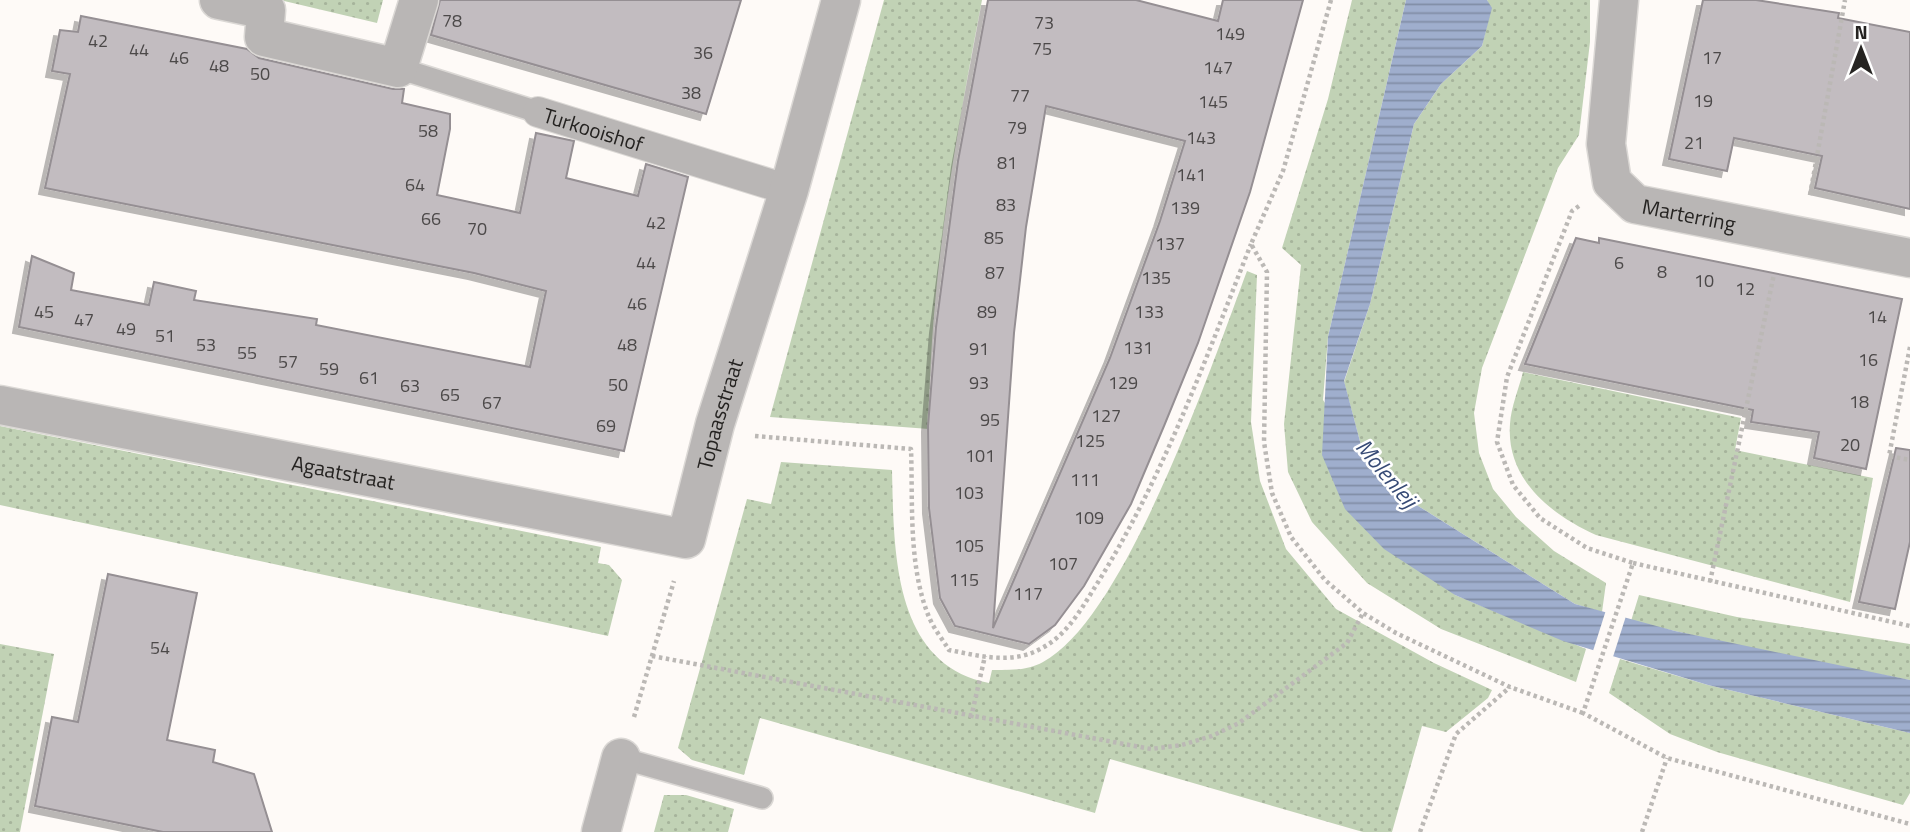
<svg xmlns="http://www.w3.org/2000/svg" width="1910" height="832" font-family="'Titillium Web',sans-serif">
	<style>
		.grass { fill: url(#grass-dots) }
		.water { fill: url(#water-rules) }
		.pier { fill: #fefaf7 }
		.building { fill: #c2bcc0; stroke: #958f93; stroke-width: 2; fill-rule: evenodd; filter: url(#shadow) }
		.lines { fill: none; stroke-linecap: round; stroke-linejoin: round }
		.service-casing { stroke: #dbd8d5; stroke-width: 24 }
		.pedestrian-casing { stroke: #dbd8d5; stroke-width: 32 }
		.minor-casing { stroke: #dbd8d5; stroke-width: 41 }
		.path { stroke: #bbb8b5; stroke-width: 4.5; stroke-dasharray: 3.5 3.5; stroke-linecap: butt }
		.service { stroke: #b9b6b5; stroke-width: 21 }
		.pedestrian { stroke: #b9b6b5; stroke-width: 30 }
		.minor { stroke: #b9b6b5; stroke-width: 38 }
		.labels { text-anchor: middle; dominant-baseline: central; stroke-width: 5; stroke-linejoin: round; paint-order: stroke }
		.number-label { font-size: 18px; fill: #4c4949 }
		.street-label { font-size: 21px; fill: #252321; stroke: #fff }
		.water-label { font-size: 23px; font-style: italic; fill: #374b76; stroke: #fff }
	</style>
	<defs>
		<pattern id="grass-dots" width="8" height="8" patternUnits="userSpaceOnUse" patternTransform="scale(1.75)"><rect width="8" height="8" fill="#c1d2b5"/><path d="M2 2h.1M6 6h.1" fill="none" stroke="#a6b49b" stroke-width="1.8" stroke-linecap="round"/></pattern>
		<pattern id="water-rules" width="6" height="5" patternUnits="userSpaceOnUse" patternTransform="scale(1.75)"><rect width="6" height="5" fill="#9faecd"/><path d="M0 2.5h6" fill="none" stroke="#818da6"/></pattern>
		<filter id="shadow"><feDropShadow dx="-6" dy="6" stdDeviation="0" flood-color="#0004"/></filter>
	</defs>
	<rect width="100%" height="100%" fill="#fefaf7"/>
	<!-- grass -->
	<g class="grass">
		<path d="M280,0H383L377,23Z"/>
		<path d="M884,0H982C955,141 929,285 929,429L770,417Z"/>
		<path d="M1352,0H1406L1328,337L1323,400L1455,595L1586,649L1576,682L1441,629L1367,583L1312,522L1288,472L1284,424L1301,265L1282,248L1328,99Z"/>
		<path d="M1487,0H1590V42L1579,135L1558,168L1482,368L1474,413L1479,453L1493,489L1516,517L1554,551L1606,583L1602,612L1575,604L1407,499L1362,449L1344,382L1370,304L1414,124L1441,84L1482,46L1491,8Z"/>
		<path d="M1247,271L1257,275L1251,422L1260,481L1286,549L1336,609L1434,663L1492,690L1488,698L1446,732L1422,726L1392,832H1363L1110,759L1095,813L760,718L744,775L692,760L678,748L747,499L771,504L781,462L892,470C894,550 892,664 989,683L992,670C1009,670 1027,671 1043,662C1126,618 1213,362 1247,271Z"/>
		<path d="M1523,372L1741,418L1735,450L1873,478L1850,602L1596,535C1550,514 1506,479 1510,424C1511,407 1519,388 1523,372Z"/>
		<path d="M0,426L601,547L598,563L609,565L622,580L608,636L0,505Z"/>
		<path d="M1639,595L1737,617L1910,644V680L1798,659L1631,621Z"/>
		<path d="M0,644L54,654L20,832H0Z"/>
		<path d="M1620,659L1708,685L1910,733V793L1903,805L1717,752L1670,734L1609,693Z"/>
		<path d="M664,795H686L734,809L728,832H654Z"/>
	</g>
	<!-- water -->
	<path class="water" d="M1406,0H1487L1492,8L1482,46L1441,84L1414,124L1370,304L1344,381L1362,449L1407,499L1575,604L1675,631L1910,680V733L1708,685L1563,641L1455,595L1384,549L1345,509L1322,455L1328,337Z"/>
	<!-- pier -->
	<path class="pier" d="M1606,610L1626,616L1612,660L1592,654Z"/>
	<!-- building -->
	<g class="building">
		<path d="M440,0H741L706,114L431,35Z"/>
		<path d="M988,0H1136L1218,21L1223,0H1303L1250,192L1198,343L1164,426L1131,504L1084,586L1055,625L1029,644L955,626L940,598L929,508L928,426L936,327L958,161ZM1046,106L1185,141L1160,221L1110,358L993,628L1014,333L1026,227Z"/>
		<path d="M1703,0H1756L1839,13L1838,18L1910,32V209L1815,188L1822,156L1734,138L1727,171L1669,159Z"/>
		<path d="M81,16L247,49L259,58L393,89H404L402,103L450,114V129L437,195L520,213L536,133L574,141L566,178L638,196L646,164L688,177L624,451L19,327L32,256L74,273L71,290L149,305L154,282L196,291L194,300L317,319L316,325L530,367L546,291L474,273L45,188L70,74L52,71L60,30L78,32Z"/>
		<path d="M1576,238L1599,243V238L1902,299L1866,469L1814,458L1819,432L1751,422L1753,410L1525,364Z"/>
		<path d="M1896,448L1910,450V542L1895,609L1859,602Z"/>
		<path d="M108,574L197,593L167,740L215,750L213,762L254,774L272,832H163L35,806L52,717L78,722Z"/>
	</g>
	<g class="lines">
		<defs>
			<g id="service">
				<path d="M398,68L538,112"/>
				<path d="M621,758L762,798"/>
			</g>
			<g id="pedestrian">
				<path id="s1" d="M538,112L789,190"/>
			</g>
			<g id="minor">
				<path d="M219,0L266,10L264,37L398,68L419,0"/>
				<path id="s2" d="M1619,0L1606,144L1612,182L1635,204L1910,258"/>
				<path id="s3" d="M0,405L686,539L715,424L789,190L841,0"/>
				<path d="M601,832L621,758"/>
			</g>
		</defs>
		<!-- service casing -->
		<use href="#service" class="service-casing"/>
		<!-- pedestrian casing -->
		<use href="#pedestrian" class="pedestrian-casing"/>
		<!-- minor casing -->
		<use href="#minor" class="minor-casing"/>
		<!-- path -->
		<g class="path">
			<path d="M1331,0L1283,171L1251,244L1267,272L1264,442L1272,493L1291,537L1325,580L1363,613L1396,633L1510,687L1583,713"/>
			<path d="M1810,195L1845,0"/>
			<path d="M1579,206L1572,211L1507,377L1497,442L1513,485L1540,518L1587,548L1633,563L1583,713L1667,758L1910,824"/>
			<path d="M1910,347L1889,456L1910,460"/>
			<path d="M755,436L911,449C913,503 908,566 929,617C934,629 943,640 949,650C980,656 1013,665 1042,648C1069,634 1084,604 1100,579C1164,475 1206,358 1251,244"/>
			<path d="M1633,563L1910,626"/>
			<path d="M1710,582L1774,274"/>
			<path d="M652,656L1151,749L1182,745L1212,736L1239,723L1347,643L1363,613"/>
			<path d="M634,717L674,581"/>
			<path d="M971,718L985,656"/>
			<path d="M1420,832L1456,734L1510,687"/>
			<path d="M1642,832L1667,758"/>
		</g>
		<!-- service -->
		<use href="#service" class="service"/>
		<!-- pedestrian -->
		<use href="#pedestrian" class="pedestrian"/>
		<!-- minor -->
		<use href="#minor" class="minor"/>
	</g>
	<g class="labels">
		<!-- number labels -->
		<g class="number-label">
			<text x="452" y="20">78</text>
			<text x="1044" y="22">73</text>
			<text x="1230" y="33">149</text>
			<text x="98" y="40">42</text>
			<text x="1042" y="48">75</text>
			<text x="139" y="49">44</text>
			<text x="703" y="52">36</text>
			<text x="179" y="57">46</text>
			<text x="1712" y="57">17</text>
			<text x="219" y="65">48</text>
			<text x="1218" y="67">147</text>
			<text x="260" y="73">50</text>
			<text x="691" y="92">38</text>
			<text x="1020" y="95">77</text>
			<text x="1703" y="100">19</text>
			<text x="1213" y="101">145</text>
			<text x="1017" y="127">79</text>
			<text x="428" y="130">58</text>
			<text x="1201" y="137">143</text>
			<text x="1694" y="142">21</text>
			<text x="1007" y="162">81</text>
			<text x="1191" y="174">141</text>
			<text x="415" y="184">64</text>
			<text x="1006" y="204">83</text>
			<text x="1185" y="207">139</text>
			<text x="431" y="218">66</text>
			<text x="656" y="222">42</text>
			<text x="477" y="228">70</text>
			<text x="994" y="237">85</text>
			<text x="1170" y="243">137</text>
			<text x="646" y="262">44</text>
			<text x="1619" y="262">6</text>
			<text x="1662" y="271">8</text>
			<text x="995" y="272">87</text>
			<text x="1156" y="277">135</text>
			<text x="1704" y="280">10</text>
			<text x="1745" y="288">12</text>
			<text x="637" y="303">46</text>
			<text x="44" y="311">45</text>
			<text x="987" y="311">89</text>
			<text x="1149" y="311">133</text>
			<text x="1877" y="316">14</text>
			<text x="84" y="319">47</text>
			<text x="126" y="328">49</text>
			<text x="165" y="335">51</text>
			<text x="206" y="344">53</text>
			<text x="627" y="344">48</text>
			<text x="1138" y="347">131</text>
			<text x="979" y="348">91</text>
			<text x="247" y="352">55</text>
			<text x="1868" y="359">16</text>
			<text x="288" y="361">57</text>
			<text x="329" y="368">59</text>
			<text x="369" y="377">61</text>
			<text x="979" y="382">93</text>
			<text x="1123" y="382">129</text>
			<text x="618" y="384">50</text>
			<text x="410" y="385">63</text>
			<text x="450" y="394">65</text>
			<text x="1859" y="401">18</text>
			<text x="492" y="402">67</text>
			<text x="1106" y="415">127</text>
			<text x="990" y="419">95</text>
			<text x="606" y="425">69</text>
			<text x="1090" y="440">125</text>
			<text x="1850" y="444">20</text>
			<text x="980" y="455">101</text>
			<text x="1085" y="479">111</text>
			<text x="969" y="492">103</text>
			<text x="1089" y="517">109</text>
			<text x="969" y="545">105</text>
			<text x="1063" y="563">107</text>
			<text x="964" y="579">115</text>
			<text x="1028" y="593">117</text>
			<text x="160" y="647">54</text>
		</g>
		<!-- street labels -->
		<g class="street-label">
			<text stroke="none"><textPath href="#s1" startOffset="58">Turkooishof</textPath></text>
			<text stroke="none"><textPath href="#s2" startOffset="270">Marterring</textPath></text>
			<text stroke="none"><textPath href="#s3" startOffset="828">Topaasstraat</textPath></text>
			<text stroke="none"><textPath href="#s3" startOffset="350">Agaatstraat</textPath></text>
		</g>
		<!-- water labels -->
		<g class="water-label">
			<text transform="translate(1387 473) rotate(50)">Molenleij</text>
		</g>
	</g>
	<!-- north arrow -->
	<g transform="translate(1861 49)" stroke="#ffffff" stroke-width="5" paint-order="stroke">
	<path d="M0-5L12 26L0 18L-12 26Z" fill="#252321"/>
	<text y="-10" font-size="19" font-weight="bold" text-anchor="middle" fill="#252321">N</text>
	</g>
</svg>
